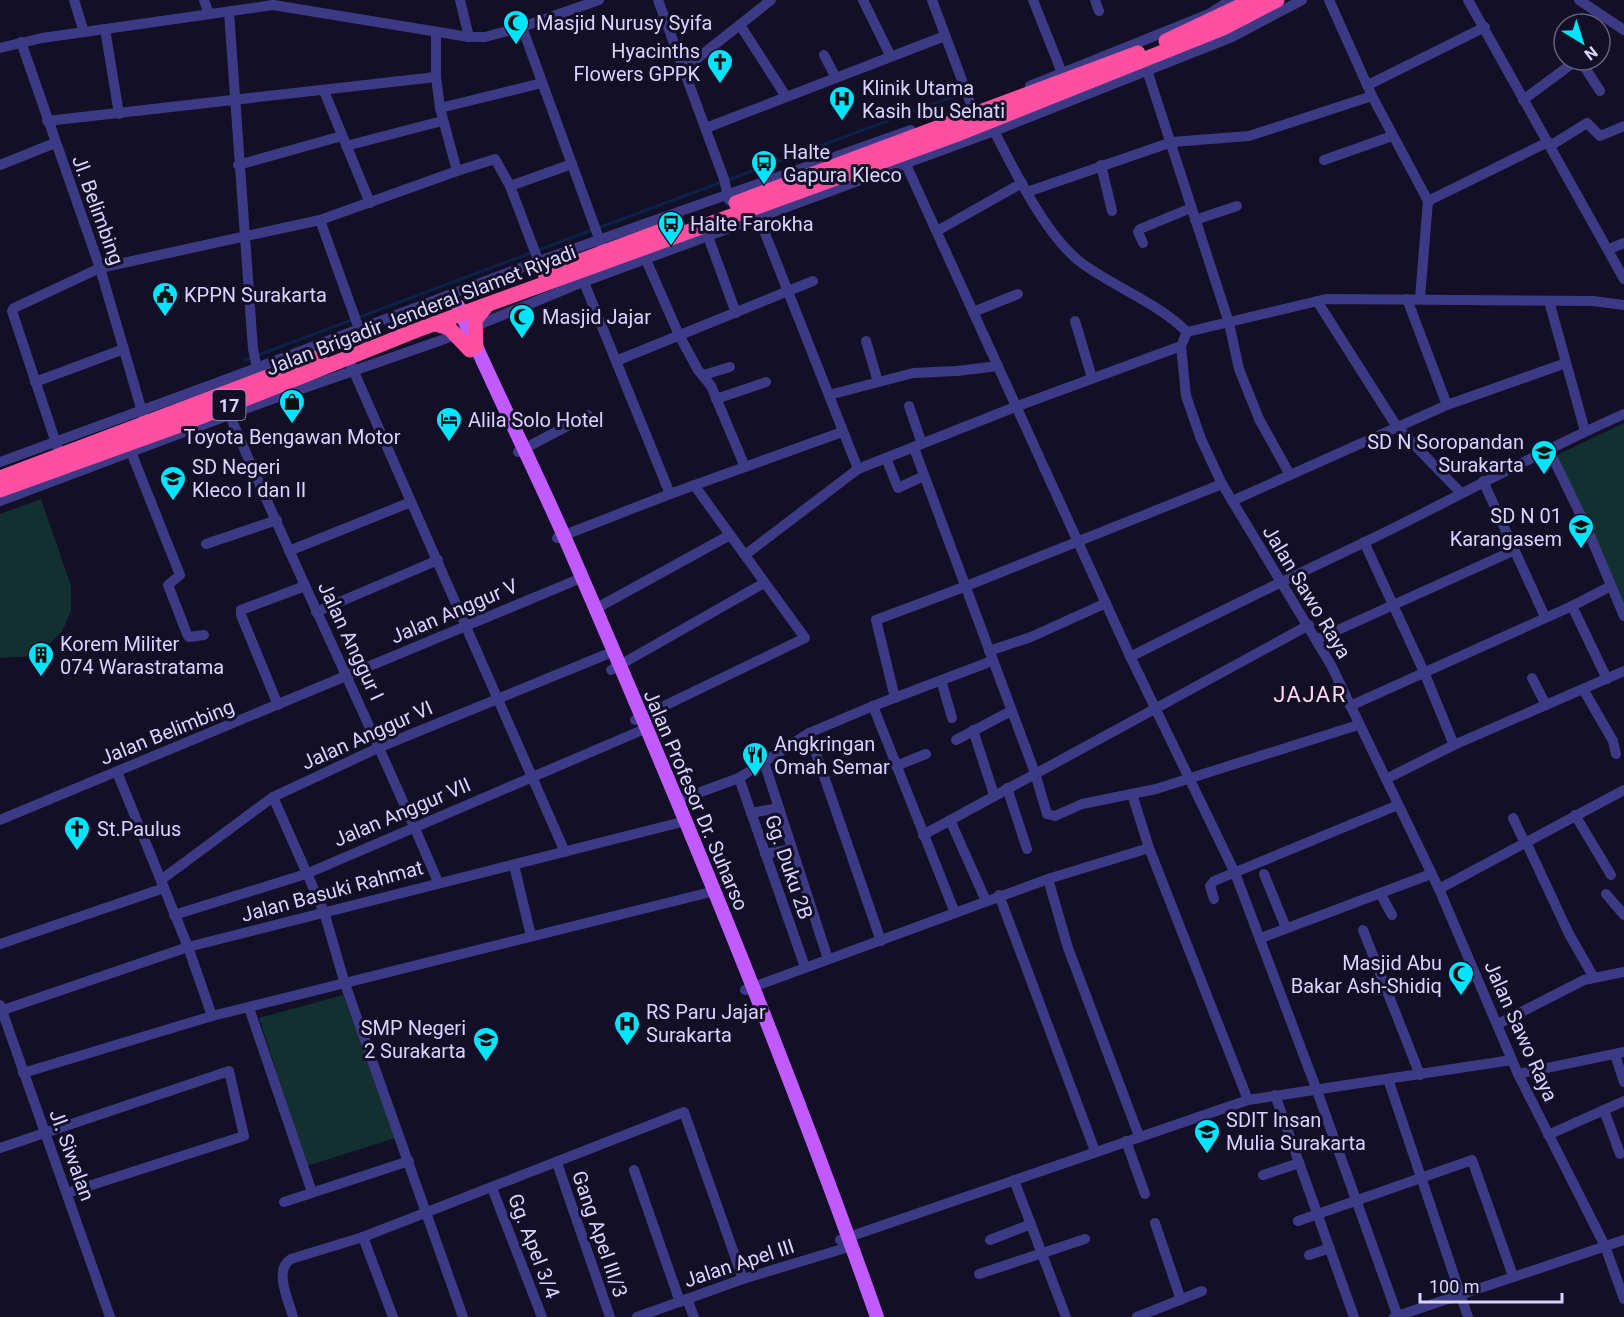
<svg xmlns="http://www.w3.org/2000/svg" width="1624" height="1317" font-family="Roboto,sans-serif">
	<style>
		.grass { fill: #12302f }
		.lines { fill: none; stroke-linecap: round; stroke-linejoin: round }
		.stream { stroke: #0c2248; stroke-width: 3 }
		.minor { stroke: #3d3a85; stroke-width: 10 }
		.major { stroke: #c25bff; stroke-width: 14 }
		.highway { stroke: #ff4fa3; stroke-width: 15 }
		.labels { text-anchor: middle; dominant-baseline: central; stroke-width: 6; stroke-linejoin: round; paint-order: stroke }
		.shield { fill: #130f26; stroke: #9e99be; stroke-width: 1.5 }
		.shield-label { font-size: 18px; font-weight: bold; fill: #d9d4ff }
		.poi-label { font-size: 20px; fill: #d9d4ff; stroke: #130f26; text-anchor: start }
		.street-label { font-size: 20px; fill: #d9d4ff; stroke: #130f26 }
		.quarter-label { font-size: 22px; letter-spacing: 1.5px; fill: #ffd6f0; stroke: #130f26 }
	</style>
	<rect width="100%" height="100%" fill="#130f26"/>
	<!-- grass -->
	<g class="grass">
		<path d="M1624,423V605L1557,455Z"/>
		<path d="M41,499L71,586V611L62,632L36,656L0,658V514Z"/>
		<path d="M343,995L395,1138L307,1166L259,1018Z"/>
	</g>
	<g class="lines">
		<!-- stream -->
		<g class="stream">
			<path d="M728,180L960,94"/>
			<path d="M598,228L722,182"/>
			<path d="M245,360L592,230"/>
		</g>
		<!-- minor -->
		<g class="minor">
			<path d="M74,0L84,32"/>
			<path d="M204,0L209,14"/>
			<path d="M460,0L469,37"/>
			<path d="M599,0L522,27L601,244"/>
			<path d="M658,0L724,179L729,200"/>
			<path d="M863,0L890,55"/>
			<path d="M932,0L975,115"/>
			<path d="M1033,0L1064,78"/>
			<path d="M1095,0L1099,11"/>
			<path d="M1329,0L1372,96L1428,201L1420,298"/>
			<path d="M1468,0L1624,279"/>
			<path d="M1579,0L1624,30"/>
			<path d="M229,12L253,349L258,373"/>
			<path d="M740,25L785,95"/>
			<path d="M105,29L119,114"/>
			<path d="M436,34V77"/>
			<path d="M21,42L100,268L143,415"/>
			<path d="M0,48L42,38L273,5L469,37H485L522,27"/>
			<path d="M824,55L835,76"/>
			<path d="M1580,60L1600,91"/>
			<path d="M1145,64L1229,323L1239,369L1259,419L1290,475"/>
			<path d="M684,69L771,0"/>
			<path d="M1368,85L1485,27"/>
			<path d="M1030,86L1209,14L1231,0"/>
			<path d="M324,91L370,203"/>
			<path d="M1523,100L1577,60"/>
			<path d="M440,108L457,171L495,159L510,186L572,164"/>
			<path d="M47,121L436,77L440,108L542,83"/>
			<path d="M992,127C1013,167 1046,238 1083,264C1116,288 1158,303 1187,332"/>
			<path d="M706,128L945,36"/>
			<path d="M346,146L442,121"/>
			<path d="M1550,146L1587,123L1600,136L1624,126"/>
			<path d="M903,158L1129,654L1235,873L1316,1088L1398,1317"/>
			<path d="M1324,160L1392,136"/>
			<path d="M0,165L55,143"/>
			<path d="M238,165L342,136"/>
			<path d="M1101,165L1112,211"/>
			<path d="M510,186L540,265"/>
			<path d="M1027,192L1172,142L1249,136L1372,96"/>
			<path d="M1428,201L1548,142"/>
			<path d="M757,213L858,469"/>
			<path d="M320,220L457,171"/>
			<path d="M1195,220L1237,206"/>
			<path d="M706,231L736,313"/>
			<path d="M937,231L1022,183"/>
			<path d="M1143,243L1138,232L1140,229L1191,208"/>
			<path d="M1609,249L1624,243"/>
			<path d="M643,253L679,335L698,370L711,386L745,467"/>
			<path d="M581,275L670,494"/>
			<path d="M1407,299L1447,405"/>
			<path d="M1317,301L1397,427L1460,492"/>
			<path d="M1549,301L1585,431"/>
			<path d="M973,312L1018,294"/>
			<path d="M1075,321L1092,378"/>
			<path d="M1187,332L1181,346L1186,396L1201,439L1222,484L1331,665L1439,889L1518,1074L1605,1246L1624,1299"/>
			<path d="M1187,332L1326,299L1593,301L1624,305"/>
			<path d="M866,341L878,382"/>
			<path d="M616,361L813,281"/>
			<path d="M351,365L565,852"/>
			<path d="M704,375L730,367"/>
			<path d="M35,382L124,349"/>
			<path d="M829,395L913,373L957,371L998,366"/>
			<path d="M716,399L766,382"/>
			<path d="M909,406L922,444"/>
			<path d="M228,411C295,570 371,724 438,882"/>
			<path d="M914,448L1035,773L1047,814L1055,816L1082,804L1156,789L1358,725"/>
			<path d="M58,449L12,311L14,308L100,268L320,220L363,340"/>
			<path d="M1549,450L1586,526L1624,616"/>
			<path d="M131,452L180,575L168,585L187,634L189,637L204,635"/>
			<path d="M518,452L588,415"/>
			<path d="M886,458L898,488L924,476"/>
			<path d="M0,462L211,385L539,261L911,130"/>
			<path d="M1483,481L1545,617"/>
			<path d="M0,501L264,402L442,340L583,282L994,131L1232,37L1302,0"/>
			<path d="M1232,501L1447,405L1566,363"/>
			<path d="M557,538L670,494L842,432"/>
			<path d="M1364,542L1424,672L1454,745"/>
			<path d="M206,544L277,520"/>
			<path d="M289,551L411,502"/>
			<path d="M745,555L858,469L1015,407L1181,346"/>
			<path d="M1572,606L1607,679"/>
			<path d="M595,609L730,535"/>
			<path d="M316,612L438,560"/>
			<path d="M1318,639L1515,550"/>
			<path d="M989,651L1031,637L1106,603"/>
			<path d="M1130,657C1207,618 1285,580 1363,543C1451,501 1535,453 1624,414"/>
			<path d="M611,670L764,583"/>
			<path d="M1532,678L1546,705"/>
			<path d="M941,680L952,718"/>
			<path d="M1583,689L1613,741L1616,754"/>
			<path d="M895,698L876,620L964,587L1222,484"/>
			<path d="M278,705L241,615V610L305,586"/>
			<path d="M873,706L992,661"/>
			<path d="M1350,706L1572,606L1611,586"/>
			<path d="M635,720L805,638L694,485"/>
			<path d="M973,730L994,795"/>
			<path d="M809,733L881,941"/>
			<path d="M956,740L1011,711"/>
			<path d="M764,762L828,959"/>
			<path d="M896,766L926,754"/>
			<path d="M117,772L188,947L212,1016"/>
			<path d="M739,778L805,967"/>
			<path d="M1386,779L1454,745L1624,671"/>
			<path d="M1007,788L1027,849"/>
			<path d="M1132,794L1149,848"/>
			<path d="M273,797L324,912L345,984L463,1317"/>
			<path d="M676,801L739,778L809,733L873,706L955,913L745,990"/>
			<path d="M751,813L779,808"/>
			<path d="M1575,815L1611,875"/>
			<path d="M1513,818L1525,843"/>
			<path d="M0,820L574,581"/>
			<path d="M950,820L986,901"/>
			<path d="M923,835L1309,625"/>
			<path d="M1526,842L1569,934L1593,976"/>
			<path d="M765,854L792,849"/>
			<path d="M514,865L531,936"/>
			<path d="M1264,874L1286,928"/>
			<path d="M1048,879L1068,948L1139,1136"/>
			<path d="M161,880L273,797L380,747L605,655"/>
			<path d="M1439,889L1624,790"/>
			<path d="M1380,893L1392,915"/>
			<path d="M1606,894L1624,915"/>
			<path d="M999,895L1095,1151"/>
			<path d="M1214,899L1210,886L1214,881L1398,805"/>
			<path d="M955,913L1048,879L1149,848L1248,1100"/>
			<path d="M174,915L306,874L640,731"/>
			<path d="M1363,930L1420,1075"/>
			<path d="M1261,938L1431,874"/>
			<path d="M0,944L164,888"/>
			<path d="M0,1005L110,1317"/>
			<path d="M249,1008L312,1192"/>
			<path d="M0,1011L188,947L678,823"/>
			<path d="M1498,1024L1584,980L1624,972"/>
			<path d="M1615,1055L1624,1082"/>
			<path d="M23,1073L212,1016L707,893"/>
			<path d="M1518,1074L1624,1052"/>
			<path d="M1388,1079L1468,1317"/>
			<path d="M1275,1095L1354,1317"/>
			<path d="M1604,1110L1620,1154"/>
			<path d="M1548,1135L1624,1101"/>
			<path d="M1126,1141L1145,1194"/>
			<path d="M0,1148L229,1071L244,1136L67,1193"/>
			<path d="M557,1163L610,1317"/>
			<path d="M634,1170L680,1302"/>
			<path d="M1263,1175L1299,1163"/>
			<path d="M1014,1180L1066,1317"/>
			<path d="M492,1188L542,1317"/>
			<path d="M284,1202L409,1161"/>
			<path d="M1298,1221L1472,1160L1513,1276"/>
			<path d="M1155,1223L1181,1300"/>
			<path d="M363,1237L393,1317"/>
			<path d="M840,1240L1248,1100L1512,1060"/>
			<path d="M990,1240L1031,1224"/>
			<path d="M1309,1255L1330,1248"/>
			<path d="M979,1274L1085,1239"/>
			<path d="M687,1299L694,1317"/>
			<path d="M293,1317C289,1301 273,1270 291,1259L363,1237L684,1112L743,1279"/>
			<path d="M637,1317L743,1279L852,1246"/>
			<path d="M1137,1317L1202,1291"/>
			<path d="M1394,1317L1624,1240"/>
		</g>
		<!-- major -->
		<path class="major" d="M458,306C492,384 530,459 564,536C676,793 784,1053 877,1317"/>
		<!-- highway -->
		<g class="highway">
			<path d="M1166,41L1253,0"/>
			<path d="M736,203L1138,53"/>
			<path d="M545,274L677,225"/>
			<path d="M436,324L449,328L470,350"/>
			<path d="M476,347L475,320L487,305"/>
			<path d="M0,478L320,357"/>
			<path d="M0,490L180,425L417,330L955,135L1223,28L1277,0"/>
		</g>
	</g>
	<!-- icons -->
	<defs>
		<symbol id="mosque-pin" viewBox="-11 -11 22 30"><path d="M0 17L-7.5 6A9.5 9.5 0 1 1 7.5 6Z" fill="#00e5ff" stroke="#130f26"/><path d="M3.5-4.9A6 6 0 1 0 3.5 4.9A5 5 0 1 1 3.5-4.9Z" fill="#111"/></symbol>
		<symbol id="church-pin" viewBox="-11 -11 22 30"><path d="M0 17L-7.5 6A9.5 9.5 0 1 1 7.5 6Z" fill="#00e5ff" stroke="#130f26"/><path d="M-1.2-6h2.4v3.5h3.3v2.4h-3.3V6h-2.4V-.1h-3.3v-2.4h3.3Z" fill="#111"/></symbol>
		<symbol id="hospital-pin" viewBox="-11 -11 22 30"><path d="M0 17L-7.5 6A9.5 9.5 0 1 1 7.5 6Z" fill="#00e5ff" stroke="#130f26"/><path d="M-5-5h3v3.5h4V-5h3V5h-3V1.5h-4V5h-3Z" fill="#111"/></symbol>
		<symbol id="bus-pin" viewBox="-11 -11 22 30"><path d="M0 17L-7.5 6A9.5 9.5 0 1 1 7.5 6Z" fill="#00e5ff" stroke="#130f26"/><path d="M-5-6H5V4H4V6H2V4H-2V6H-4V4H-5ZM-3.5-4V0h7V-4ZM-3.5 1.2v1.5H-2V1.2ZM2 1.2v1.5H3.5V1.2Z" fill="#111"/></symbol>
		<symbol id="civic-pin" viewBox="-11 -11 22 30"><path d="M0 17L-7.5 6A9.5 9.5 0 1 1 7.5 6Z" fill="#00e5ff" stroke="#130f26"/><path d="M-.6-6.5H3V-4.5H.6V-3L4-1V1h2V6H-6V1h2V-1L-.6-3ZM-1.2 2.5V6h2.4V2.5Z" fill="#111"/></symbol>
		<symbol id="shop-pin" viewBox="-11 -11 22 30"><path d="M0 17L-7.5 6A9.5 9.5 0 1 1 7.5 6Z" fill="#00e5ff" stroke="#130f26"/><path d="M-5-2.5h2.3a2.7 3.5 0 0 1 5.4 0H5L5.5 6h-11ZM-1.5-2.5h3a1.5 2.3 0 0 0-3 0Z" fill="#111"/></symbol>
		<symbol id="hotel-pin" viewBox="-11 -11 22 30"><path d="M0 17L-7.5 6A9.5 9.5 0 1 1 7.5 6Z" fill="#00e5ff" stroke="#130f26"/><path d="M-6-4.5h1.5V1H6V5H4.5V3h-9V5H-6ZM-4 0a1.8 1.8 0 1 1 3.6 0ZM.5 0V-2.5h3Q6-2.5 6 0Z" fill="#111"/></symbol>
		<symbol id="school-pin" viewBox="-11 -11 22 30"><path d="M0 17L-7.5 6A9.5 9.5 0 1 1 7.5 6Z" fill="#00e5ff" stroke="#130f26"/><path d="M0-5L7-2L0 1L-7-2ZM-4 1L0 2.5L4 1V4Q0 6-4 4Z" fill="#111"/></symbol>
		<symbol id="building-pin" viewBox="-11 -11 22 30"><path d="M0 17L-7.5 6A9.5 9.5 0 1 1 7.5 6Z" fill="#00e5ff" stroke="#130f26"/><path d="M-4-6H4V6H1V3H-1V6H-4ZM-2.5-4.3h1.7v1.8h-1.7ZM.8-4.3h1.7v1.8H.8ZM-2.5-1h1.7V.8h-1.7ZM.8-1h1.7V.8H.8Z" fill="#111"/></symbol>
		<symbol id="restaurant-pin" viewBox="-11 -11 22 30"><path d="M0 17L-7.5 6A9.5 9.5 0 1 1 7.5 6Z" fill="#00e5ff" stroke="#130f26"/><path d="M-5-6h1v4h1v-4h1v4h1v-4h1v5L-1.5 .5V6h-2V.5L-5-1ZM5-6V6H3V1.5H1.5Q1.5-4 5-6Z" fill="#111"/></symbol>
	</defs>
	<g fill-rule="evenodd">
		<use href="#mosque-pin" x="501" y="8" width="30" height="40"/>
		<use href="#church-pin" x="705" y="47" width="30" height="40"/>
		<use href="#hospital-pin" x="827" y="84" width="30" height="40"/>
		<use href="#bus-pin" x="749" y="148" width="30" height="40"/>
		<use href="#bus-pin" x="656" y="209" width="30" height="40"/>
		<use href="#civic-pin" x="150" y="280" width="30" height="40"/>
		<use href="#mosque-pin" x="507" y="302" width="30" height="40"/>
		<use href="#shop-pin" x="277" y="387" width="30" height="40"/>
		<use href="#hotel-pin" x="434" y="405" width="30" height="40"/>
		<use href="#school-pin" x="1529" y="438" width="30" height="40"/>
		<use href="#school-pin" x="158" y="464" width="30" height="40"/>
		<use href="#school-pin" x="1566" y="512" width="30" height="40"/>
		<use href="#building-pin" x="26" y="640" width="30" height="40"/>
		<use href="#restaurant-pin" x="740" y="740" width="30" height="40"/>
		<use href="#church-pin" x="62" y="814" width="30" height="40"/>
		<use href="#mosque-pin" x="1446" y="959" width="30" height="40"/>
		<use href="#hospital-pin" x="612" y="1009" width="30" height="40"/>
		<use href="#school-pin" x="471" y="1025" width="30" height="40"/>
		<use href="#school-pin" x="1192" y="1117" width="30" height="40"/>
	</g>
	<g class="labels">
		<!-- shield labels -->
		<rect class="shield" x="212.5" y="390" width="33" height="30" rx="4.5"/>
		<g class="shield-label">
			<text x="229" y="405">17</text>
		</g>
		<!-- poi labels -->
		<g class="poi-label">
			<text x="536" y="23">Masjid Nurusy Syifa</text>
			<text x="700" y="51" text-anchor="end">Hyacinths<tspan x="700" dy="23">Flowers GPPK</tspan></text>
			<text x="862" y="88">Klinik Utama<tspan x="862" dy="23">Kasih Ibu Sehati</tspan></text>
			<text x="783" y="152">Halte<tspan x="783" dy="23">Gapura Kleco</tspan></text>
			<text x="690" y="224">Halte Farokha</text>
			<text x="184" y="295">KPPN Surakarta</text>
			<text x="542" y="317">Masjid Jajar</text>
			<text x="468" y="420">Alila Solo Hotel</text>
			<text x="292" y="437" text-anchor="middle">Toyota Bengawan Motor</text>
			<text x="1524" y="442" text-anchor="end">SD N Soropandan<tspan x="1524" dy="23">Surakarta</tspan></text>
			<text x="192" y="467">SD Negeri<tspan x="192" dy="23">Kleco I dan II</tspan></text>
			<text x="1562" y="516" text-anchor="end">SD N 01<tspan x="1562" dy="23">Karangasem</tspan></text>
			<text x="60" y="644">Korem Militer<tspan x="60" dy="23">074 Warastratama</tspan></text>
			<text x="774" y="744">Angkringan<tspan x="774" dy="23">Omah Semar</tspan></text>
			<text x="97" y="829">St.Paulus</text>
			<text x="1442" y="963" text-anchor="end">Masjid Abu<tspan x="1442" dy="23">Bakar Ash-Shidiq</tspan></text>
			<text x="646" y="1012">RS Paru Jajar<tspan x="646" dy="23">Surakarta</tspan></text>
			<text x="466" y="1028" text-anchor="end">SMP Negeri<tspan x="466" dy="23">2 Surakarta</tspan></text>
			<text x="1226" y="1120">SDIT Insan<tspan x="1226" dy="23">Mulia Surakarta</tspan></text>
		</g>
		<!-- street labels -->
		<g class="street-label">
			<text transform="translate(98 210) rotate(70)">Jl. Belimbing</text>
			<text transform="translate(421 310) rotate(-21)">Jalan Brigadir Jenderal Slamet Riyadi</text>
			<text transform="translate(1307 592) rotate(59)">Jalan Sawo Raya</text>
			<text transform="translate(454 611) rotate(-23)">Jalan Anggur V</text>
			<text transform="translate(351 641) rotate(65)">Jalan Anggur I</text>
			<text transform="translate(167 732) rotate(-22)">Jalan Belimbing</text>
			<text transform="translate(367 735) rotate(-24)">Jalan Anggur VI</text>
			<text transform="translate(696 800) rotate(67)">Jalan Profesor Dr. Suharso</text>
			<text transform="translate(402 812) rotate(-23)">Jalan Anggur VII</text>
			<text transform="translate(789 867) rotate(71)">Gg. Duku 2B</text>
			<text transform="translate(332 891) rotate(-15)">Jalan Basuki Rahmat</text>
			<text transform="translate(1521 1031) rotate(66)">Jalan Sawo Raya</text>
			<text transform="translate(72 1155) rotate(70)">Jl. Siwalan</text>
			<text transform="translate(600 1234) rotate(71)">Gang Apel III/3</text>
			<text transform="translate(534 1246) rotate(69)">Gg. Apel 3/4</text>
			<text transform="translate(739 1263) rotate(-18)">Jalan Apel III</text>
		</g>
		<!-- quarter labels -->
		<g class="quarter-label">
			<text x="1310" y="694">JAJAR</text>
		</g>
	</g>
	<!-- north arrow -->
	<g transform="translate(1582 42) rotate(142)"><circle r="28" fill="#130f26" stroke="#625e7d" stroke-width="1.5"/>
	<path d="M0-4.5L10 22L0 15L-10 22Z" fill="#00e5ff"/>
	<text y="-9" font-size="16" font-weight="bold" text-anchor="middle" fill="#d9d4ff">N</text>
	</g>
	<!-- scale -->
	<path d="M1420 1293v9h142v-9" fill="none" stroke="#d9d4ff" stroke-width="3"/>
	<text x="1429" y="1293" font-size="18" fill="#d9d4ff" stroke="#130f26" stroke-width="4.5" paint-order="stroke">100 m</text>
</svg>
